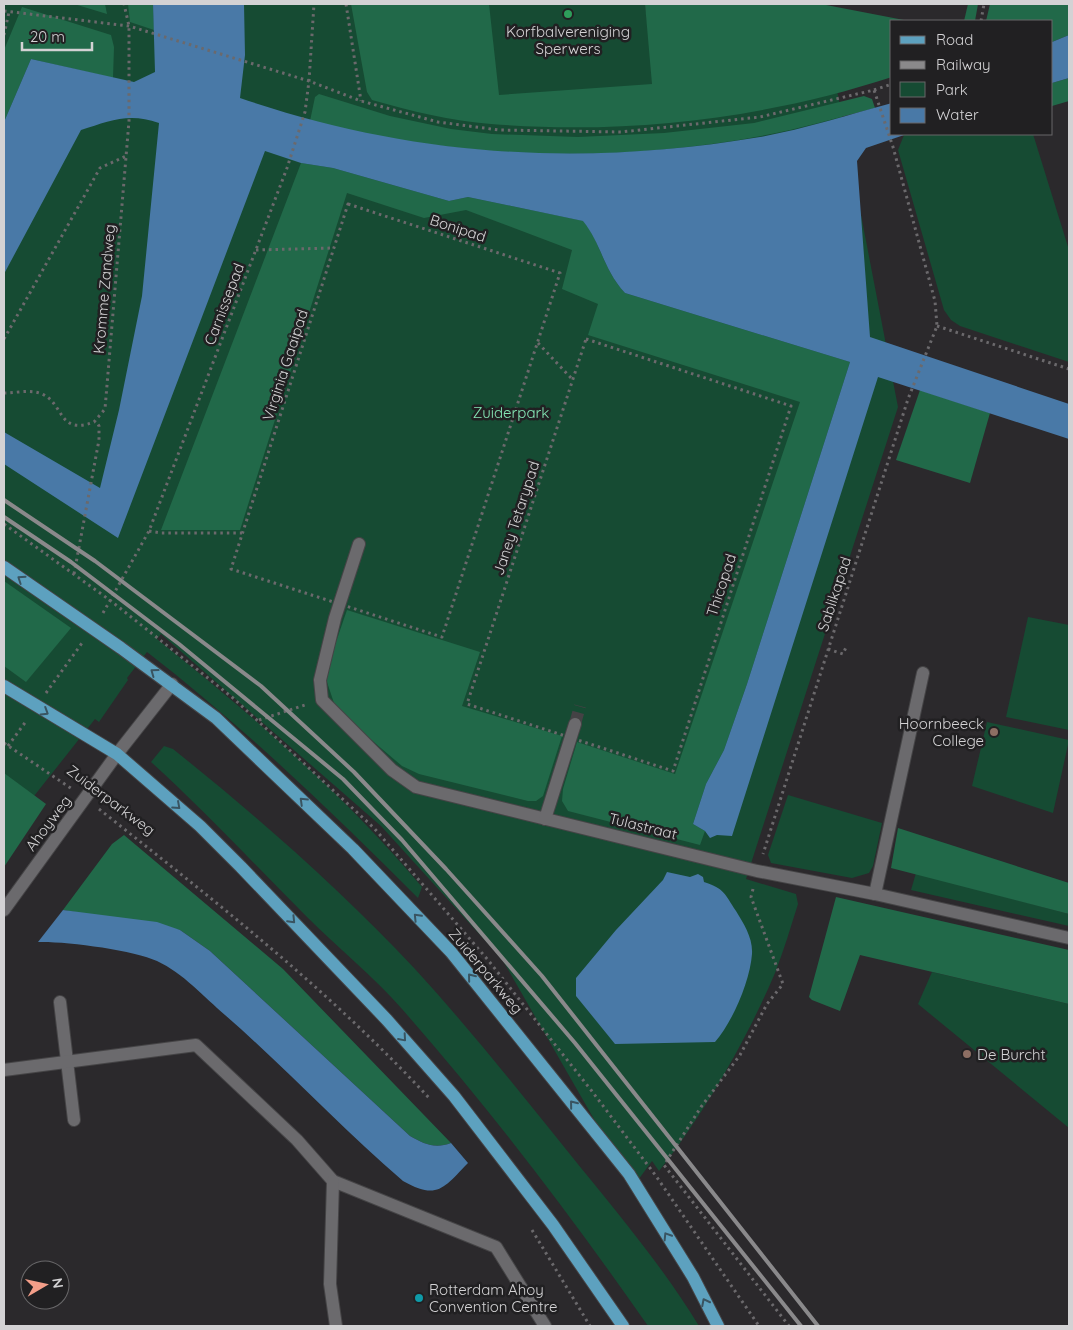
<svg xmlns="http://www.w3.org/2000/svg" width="1073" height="1330" font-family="Quicksand,sans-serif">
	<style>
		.green { fill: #164b33 }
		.forest { fill: #216949 }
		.water { fill: #4979a7 }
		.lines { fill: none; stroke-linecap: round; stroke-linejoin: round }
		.minor-tunnel { stroke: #444245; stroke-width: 12; stroke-dasharray: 12 6; stroke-linecap: butt }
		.minor-casing { stroke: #454446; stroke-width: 14 }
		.major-casing { stroke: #454446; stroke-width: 14 }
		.path { stroke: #6b696c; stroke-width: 3; stroke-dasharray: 2.5 4; stroke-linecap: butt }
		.minor { stroke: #6b6a6d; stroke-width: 12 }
		.major { stroke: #5da1bf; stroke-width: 12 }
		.rail { stroke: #8a898b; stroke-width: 4 }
		.oneway { stroke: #395461 }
		.leisure-dot { fill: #2e9e5b; stroke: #212022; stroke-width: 2 }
		.education-dot { fill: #8d6e63; stroke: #212022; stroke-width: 2 }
		.culture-dot { fill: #0f9aa8; stroke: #212022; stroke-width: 2 }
		.labels { text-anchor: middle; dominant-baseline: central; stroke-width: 5; stroke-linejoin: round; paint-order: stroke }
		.poi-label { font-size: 15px; fill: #d3d2d4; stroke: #212022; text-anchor: start }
		.street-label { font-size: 15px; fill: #d3d2d4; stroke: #212022 }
		.park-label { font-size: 15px; fill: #85e8b6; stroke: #212022 }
	</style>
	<rect width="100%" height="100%" fill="#2b292c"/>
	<!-- green -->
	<g class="green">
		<path d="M4,4H645L653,74L836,85L898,407L746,879L796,894L798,904C791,926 784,950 775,973C747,1039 704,1114 659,1171L652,1161L633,1187L502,959L381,826L161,634L157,639C252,715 344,794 422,887L418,898C331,811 244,727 147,652L127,678L128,680L99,722L95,719L4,834Z"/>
		<path d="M907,134H1033L1069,250V362L960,326L951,320L944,310L898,150L904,135Z"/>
		<path d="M1028,617L1069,625V730L1006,717Z"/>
		<path d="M987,722L1069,740L1053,813L972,786Z"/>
		<path d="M164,746L173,749C258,817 340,889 415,969C469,1028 519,1091 569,1153C614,1209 662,1265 699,1326H648C572,1217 490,1109 402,1009C373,976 338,948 307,917C255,865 206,812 151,762Z"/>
		<path d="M788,795L882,823L873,866L869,873L852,878L771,863L768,855Z"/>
		<path d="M916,873L1069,914V926L911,890Z"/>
		<path d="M932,972L1069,1004V1128L918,1004Z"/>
	</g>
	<!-- forest -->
	<g class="forest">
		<path d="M74,4H105L107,14Z"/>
		<path d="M128,4H153L154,30L130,22Z"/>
		<path d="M351,4H489L499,95L652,84L645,4H821L909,21H892V77C763,119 626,135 491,124C451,121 411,111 372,100L367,92Z"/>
		<path d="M968,4H978L975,21H964Z"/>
		<path d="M990,4H1069V35L1052,42V21H986Z"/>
		<path d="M22,7L111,35L114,47L113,78L31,59L4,122V50Z"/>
		<path d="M1069,78V101L1052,106V83Z"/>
		<path d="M319,94L390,116L451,129L492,134L578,137L664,133L754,123L864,96L872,99L875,108C837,118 799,129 761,136C612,164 457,159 310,121L315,97Z"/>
		<path d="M301,163L333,168L449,201L468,197L584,221C602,246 603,269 625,293L850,362L747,684L724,750L706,784L693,824L705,831L700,845L568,811L562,801L563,789L577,742L675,774L800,402L588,335L598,304L562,289L572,250L466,210L424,218L347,193L240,530H161Z"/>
		<path d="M920,390L990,413L970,483L896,460Z"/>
		<path d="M4,581L71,628L26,682L4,666Z"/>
		<path d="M347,610L480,652L462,706L562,736L543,796L536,801H528L419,774L402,766L355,726L334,703L326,679L327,668Z"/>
		<path d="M4,773L46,804L4,867Z"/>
		<path d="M898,828L1069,883V914L891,868Z"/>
		<path d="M124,835L283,969L451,1143C435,1149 424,1144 410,1136L210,951L180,930L63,910L112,844Z"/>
		<path d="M836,897L1069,950V1004L860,955L840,1011L812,1000L809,997Z"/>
	</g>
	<!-- water -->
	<g class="water">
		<path d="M153,4H244L245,55L240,98C412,157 581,167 760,137C804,129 848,115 892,103V134H907L866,148L857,161L870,337L1069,404V439L878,377L732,836L717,835L710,838L705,831L693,824L706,784L724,750L747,684L850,362L625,293C603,269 602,245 583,221L468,197L449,201L333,168L301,163L265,151L118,538L4,464V432L100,488L119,410L142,296L159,123C129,112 109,121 81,130L4,274V122L31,59L134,82L155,72Z"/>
		<path d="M1069,35V78L1052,83V42Z"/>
		<path d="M667,872L690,877L698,874L703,877L704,882C725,889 724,893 736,911C744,924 753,938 752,954C750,981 733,1021 715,1042L615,1044L576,996V978L616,930L663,880Z"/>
		<path d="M63,910L157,922L180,930L210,951L410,1136C424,1144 435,1149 451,1143L468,1163C443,1189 437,1200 403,1181C341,1128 286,1068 225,1015C204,997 183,973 157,961C134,950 64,941 38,942Z"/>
	</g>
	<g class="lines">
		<!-- minor-tunnel -->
		<path class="minor-tunnel" d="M575,724L580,706"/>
		<defs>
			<g id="minor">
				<path d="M359,544L335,618L320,680L322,700L392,770L416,787L757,871L875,894L1069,938"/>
				<path d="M545,819L575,724"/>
				<path d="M875,894L923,673"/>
				<path d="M4,910L117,754L172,684"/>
				<path d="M60,1002L74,1120"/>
				<path d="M4,1070L196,1045L297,1140L333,1181L496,1247L545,1326"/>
				<path d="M333,1181L330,1284L336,1326"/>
			</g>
			<g id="major">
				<path d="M4,567L121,648L216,718L353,849L451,952L629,1174L693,1277L718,1326"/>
				<path d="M4,686L117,754L200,826L241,867L387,1020L454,1096L553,1225L623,1326"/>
			</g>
		</defs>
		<!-- minor casing -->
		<use href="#minor" class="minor-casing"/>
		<!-- major casing -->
		<use href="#major" class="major-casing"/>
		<!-- path -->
		<g class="path">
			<path d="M346,4L361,101"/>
			<path d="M4,11L129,26L309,81L361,101L438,122L499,130L621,132L760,117L874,90L893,147L935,301L937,326L908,399L763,854"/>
			<path d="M981,21L984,4"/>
			<path d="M4,35L9,12"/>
			<path d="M874,90L892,84"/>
			<path d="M348,204L560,273L442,637L231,569Z"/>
			<path d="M256,250L334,248"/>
			<path d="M937,326L1069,369"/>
			<path d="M4,339L100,168L126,156"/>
			<path d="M586,339L791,406L673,771L467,704Z"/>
			<path d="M538,343L572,379"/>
			<path d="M4,393C16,393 30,389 42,394C64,403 58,436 94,422L105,409L129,121V26L124,4"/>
			<path d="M4,524L111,601L233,698L374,828L488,960L591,1090L656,1176L759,1326"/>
			<path d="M149,531L161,533H242"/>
			<path d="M74,574L99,440V426L96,421"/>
			<path d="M103,613L149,531L287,168L305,112L309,81L314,4"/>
			<path d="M828,649L843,654L847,645"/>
			<path d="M46,693L82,643"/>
			<path d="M259,720L305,705"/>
			<path d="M4,743L72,789"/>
			<path d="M8,746L27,720"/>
			<path d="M99,809C215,901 329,990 430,1099"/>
			<path d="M753,889L751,897L783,984L767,1004L740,1055L701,1107L664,1165L789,1326"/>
			<path d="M532,1230L590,1326"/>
		</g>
		<!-- minor -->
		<use href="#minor" class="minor"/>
		<!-- major -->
		<use href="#major" class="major"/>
		<!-- rail -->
		<g class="rail">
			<path d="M4,500L95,561L261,686L354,772L446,869L542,976L818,1326"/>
			<path d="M4,517L71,562L179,644L343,779L402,840L575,1043L801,1326"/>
		</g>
	</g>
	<!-- one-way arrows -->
	<defs><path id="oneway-chevron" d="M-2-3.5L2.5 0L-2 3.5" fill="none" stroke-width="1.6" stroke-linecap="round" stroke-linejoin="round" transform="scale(1.25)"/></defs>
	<g class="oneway">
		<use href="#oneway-chevron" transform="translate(21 579) rotate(-146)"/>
		<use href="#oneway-chevron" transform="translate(154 672) rotate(-144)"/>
		<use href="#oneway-chevron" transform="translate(45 712) rotate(32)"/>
		<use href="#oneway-chevron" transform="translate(303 801) rotate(-136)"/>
		<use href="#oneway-chevron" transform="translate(177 806) rotate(42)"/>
		<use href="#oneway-chevron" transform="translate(417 917) rotate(-134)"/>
		<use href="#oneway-chevron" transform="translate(292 920) rotate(46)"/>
		<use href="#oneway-chevron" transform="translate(471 977) rotate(-129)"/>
		<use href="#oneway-chevron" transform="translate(403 1038) rotate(49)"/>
		<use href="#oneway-chevron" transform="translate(573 1104) rotate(-129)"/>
		<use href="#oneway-chevron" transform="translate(667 1236) rotate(-122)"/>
		<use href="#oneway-chevron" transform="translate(705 1302) rotate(-117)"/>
	</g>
	<!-- markers -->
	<circle class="leisure-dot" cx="568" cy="14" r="5"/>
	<g class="education-dot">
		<circle cx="994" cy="732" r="5"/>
		<circle cx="967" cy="1054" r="5"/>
	</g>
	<circle class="culture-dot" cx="419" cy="1298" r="5"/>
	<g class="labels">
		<!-- poi labels -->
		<g class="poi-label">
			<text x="568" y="31" text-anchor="middle">Korfbalvereniging<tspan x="568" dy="17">Sperwers</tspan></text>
			<text x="984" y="723" text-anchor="end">Hoornbeeck<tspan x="984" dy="17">College</tspan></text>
			<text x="977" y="1054">De Burcht</text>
			<text x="429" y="1289">Rotterdam Ahoy<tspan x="429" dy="17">Convention Centre</tspan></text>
		</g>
		<!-- street labels -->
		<g class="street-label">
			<text transform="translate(458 228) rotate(18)">Bonipad</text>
			<text transform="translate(104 289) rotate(-85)">Kromme Zandweg</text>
			<text transform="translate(224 304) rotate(-69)">Carnissepad</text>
			<text transform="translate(285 365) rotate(-72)">Virginia Gaaipad</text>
			<text transform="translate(516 518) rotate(-72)">Janey Tetarypad</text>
			<text transform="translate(721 585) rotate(-72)">Thicopad</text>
			<text transform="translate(834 594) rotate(-72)">Sablikapad</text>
			<text transform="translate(111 800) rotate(37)">Zuiderparkweg</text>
			<text transform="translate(48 823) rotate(-53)">Ahoyweg</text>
			<text transform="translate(643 826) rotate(14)">Tulastraat</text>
			<text transform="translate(486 971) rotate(50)">Zuiderparkweg</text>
		</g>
		<!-- park labels -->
		<g class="park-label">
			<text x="511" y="412">Zuiderpark</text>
		</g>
	</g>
	<!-- border -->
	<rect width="1073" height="1330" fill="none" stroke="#d3d2d4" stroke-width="10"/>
	<!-- legend -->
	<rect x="890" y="20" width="162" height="115" fill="#212022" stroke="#686769"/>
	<rect x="900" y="36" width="25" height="8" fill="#5da1bf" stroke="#686769"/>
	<text x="936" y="45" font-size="15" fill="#d3d2d4">Road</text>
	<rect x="900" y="61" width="25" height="8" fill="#8a898b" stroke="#686769"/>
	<text x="936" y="70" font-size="15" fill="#d3d2d4">Railway</text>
	<rect x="900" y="82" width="25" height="15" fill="#164b33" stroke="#686769"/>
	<text x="936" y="95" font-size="15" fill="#d3d2d4">Park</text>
	<rect x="900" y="108" width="25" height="15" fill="#4979a7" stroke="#686769"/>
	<text x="936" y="120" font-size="15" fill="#d3d2d4">Water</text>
	<!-- north arrow -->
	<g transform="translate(45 1285) rotate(81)"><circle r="24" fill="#212022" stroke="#686769"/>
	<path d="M0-4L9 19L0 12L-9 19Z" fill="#f49e89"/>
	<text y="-8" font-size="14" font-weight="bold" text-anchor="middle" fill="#d3d2d4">N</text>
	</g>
	<!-- scale -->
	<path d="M22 42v8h70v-8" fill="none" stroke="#d3d2d4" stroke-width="2.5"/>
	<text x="30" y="42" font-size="15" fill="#d3d2d4" stroke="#212022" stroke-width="4" paint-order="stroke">20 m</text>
</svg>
